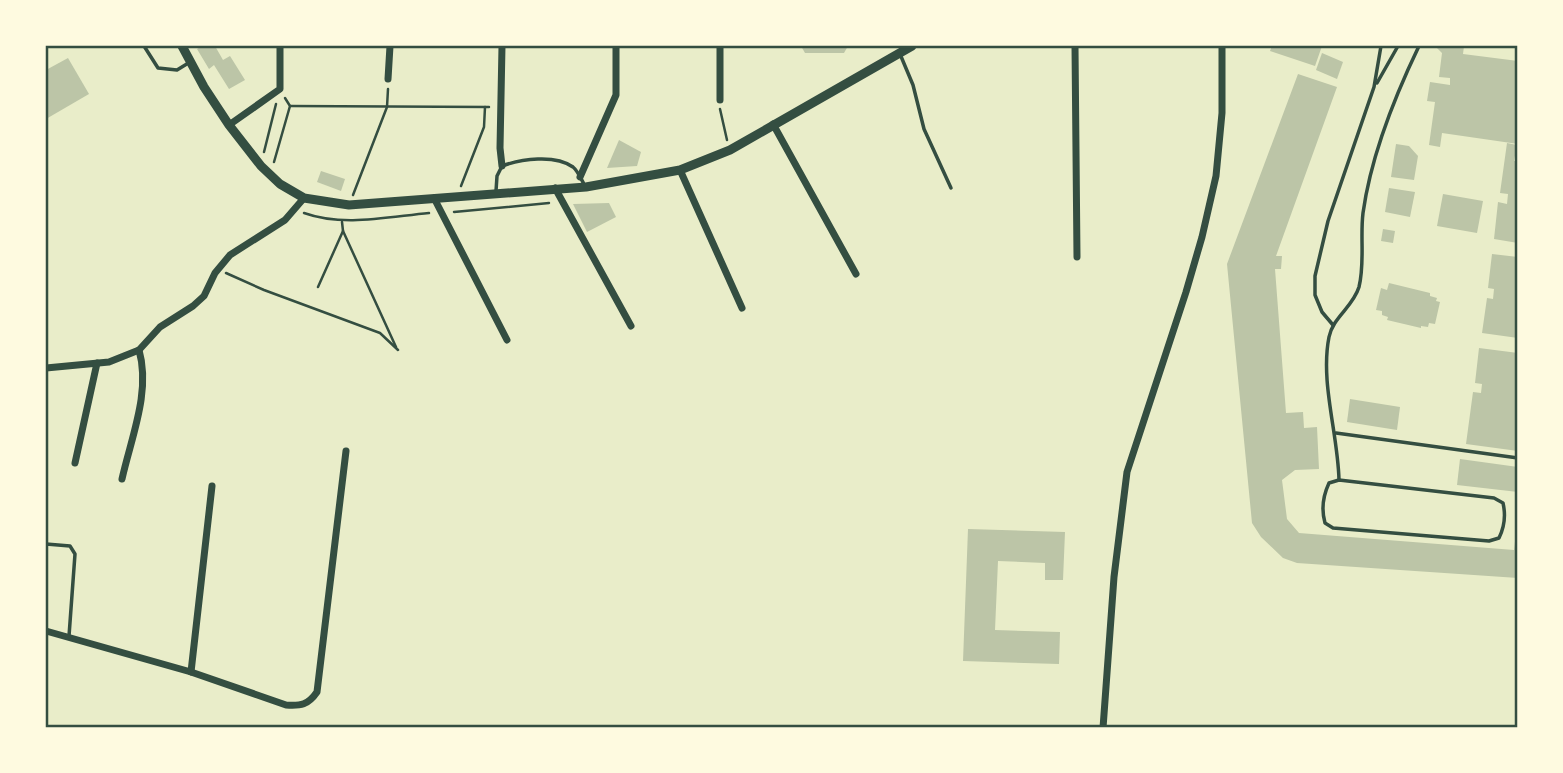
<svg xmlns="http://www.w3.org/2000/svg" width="1563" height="773" font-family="'Archivo Narrow',sans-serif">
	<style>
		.building { fill: #bcc5a7 }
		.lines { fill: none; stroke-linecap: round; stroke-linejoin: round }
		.path { stroke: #344e41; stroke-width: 2.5 }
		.service { stroke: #344e41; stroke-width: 3.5 }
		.minor { stroke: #344e41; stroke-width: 7 }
		.tertiary { stroke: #344e41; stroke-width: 9 }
		.neatline { fill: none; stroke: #344e41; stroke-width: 2.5 }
	</style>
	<rect width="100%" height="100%" fill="#e9edc9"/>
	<!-- building -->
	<g class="building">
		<path d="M202,46H215L223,60L230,56L245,80L229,89L214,65L209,69L197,49Z"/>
		<path d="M801,46H848L844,53H805Z"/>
		<path d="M1272,46H1322L1315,66L1270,51Z"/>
		<path d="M1435,46H1464L1463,54L1518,61V144L1442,133L1440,147L1429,145L1435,102L1427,101L1430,82L1450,85V78L1439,77L1442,53Z"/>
		<path d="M1322,53L1343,62L1337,79L1316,70Z"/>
		<path d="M68,58L89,94L46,119V70Z"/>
		<path d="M1298,74L1337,87L1276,256H1282L1281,269H1275L1286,413L1303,412L1304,428L1317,427L1319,469L1295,470L1282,480L1287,519L1299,533L1514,550L1516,533H1518V578L1297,563L1283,558L1261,537L1252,523L1227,264Z"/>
		<path d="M619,140L641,152L637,166L607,168Z"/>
		<path d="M1507,143L1517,145L1514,161H1518V243L1494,239L1498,202L1507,204L1508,194L1500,193Z"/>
		<path d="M1396,144L1409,146L1418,156L1414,180L1391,177Z"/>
		<path d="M321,171L345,179L341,191L317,182Z"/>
		<path d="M1389,188L1415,192L1410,217L1385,212Z"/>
		<path d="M1443,194L1483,201L1477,233L1437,226Z"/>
		<path d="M609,203L616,217L587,232L573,204Z"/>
		<path d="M1383,229L1395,231L1393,243L1381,241Z"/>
		<path d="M1492,254L1518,257V338L1482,333L1487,298L1493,299L1494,289L1488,288Z"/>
		<path d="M1389,283L1430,293V296L1437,298L1436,301L1440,302L1435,324L1429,323L1428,327L1421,326V328L1387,320L1388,317L1382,315V311L1376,310L1381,288L1387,290Z"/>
		<path d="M1479,348L1518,353V451L1466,444L1473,392L1481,393L1482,384L1475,383Z"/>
		<path d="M1350,399L1400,407L1397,430L1347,422Z"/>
		<path d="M1460,459L1518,467V492L1457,485Z"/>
		<path d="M968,529L1065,532L1063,580H1045V563L998,561L995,630L1060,632L1059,664L963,661Z"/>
	</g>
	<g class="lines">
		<!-- path -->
		<g class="path">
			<path d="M290,106L489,107"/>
			<path d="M720,109L727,140"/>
			<path d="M264,152L276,104"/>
			<path d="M274,162L290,106L285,98"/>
			<path d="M461,186L484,127L485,107"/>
			<path d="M353,195L387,107L388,89"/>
			<path d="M454,212L549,203"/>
			<path d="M304,213C343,227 387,217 429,213"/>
			<path d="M342,222L343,231L396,347"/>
			<path d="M226,273L264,290L380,333L398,350"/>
			<path d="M318,287L343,231"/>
		</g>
		<!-- service -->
		<g class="service">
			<path d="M144,46L158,68L177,70L190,62"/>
			<path d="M900,54L913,85L924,129L951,188"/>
			<path d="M1377,83L1398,46"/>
			<path d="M496,191L497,176L502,166C521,159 555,154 573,167C578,171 582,181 585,186"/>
			<path d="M1333,325L1322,312L1315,295V276L1328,221L1374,87L1381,46"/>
			<path d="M1336,433L1518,458"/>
			<path d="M1339,480C1338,434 1320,382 1329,337C1333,317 1353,307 1359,287C1365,263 1360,237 1363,213C1371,155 1394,98 1419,46"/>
			<path d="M1339,480L1494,498L1503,503C1506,516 1505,526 1499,538L1489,541L1333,528L1325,523C1321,509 1323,496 1329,483Z"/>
			<path d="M46,544L70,546L75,554L69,636"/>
		</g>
		<!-- minor -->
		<g class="minor">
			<path d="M502,46L500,148L502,166"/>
			<path d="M1075,46L1077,257"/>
			<path d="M388,79L390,46"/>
			<path d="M720,100V46"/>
			<path d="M773,124L856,274"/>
			<path d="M229,125L280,89V46"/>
			<path d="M680,170L742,308"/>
			<path d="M580,177L616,95V46"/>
			<path d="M555,188L631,326"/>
			<path d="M434,198L507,340"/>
			<path d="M46,368L109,362L139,350L160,327L193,306L204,296L215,273L230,255L285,220L304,198"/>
			<path d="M75,463L97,363"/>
			<path d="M122,479C131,438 151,392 139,350"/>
			<path d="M46,631L191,672L286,705C301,706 308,705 317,692L346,451"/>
			<path d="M191,672L212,486"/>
			<path d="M1103,728L1114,577L1127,472L1186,292L1202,237L1216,176L1222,113V46"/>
		</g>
		<!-- tertiary -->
		<path class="tertiary" d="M182,46L204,87L229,125L261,166L280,184L304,198L349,205L586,187L680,170L730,150L912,46"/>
	</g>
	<!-- border -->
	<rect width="1563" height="773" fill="none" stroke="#fefae0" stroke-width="94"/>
	<rect x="47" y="47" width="1469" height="679" class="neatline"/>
</svg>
